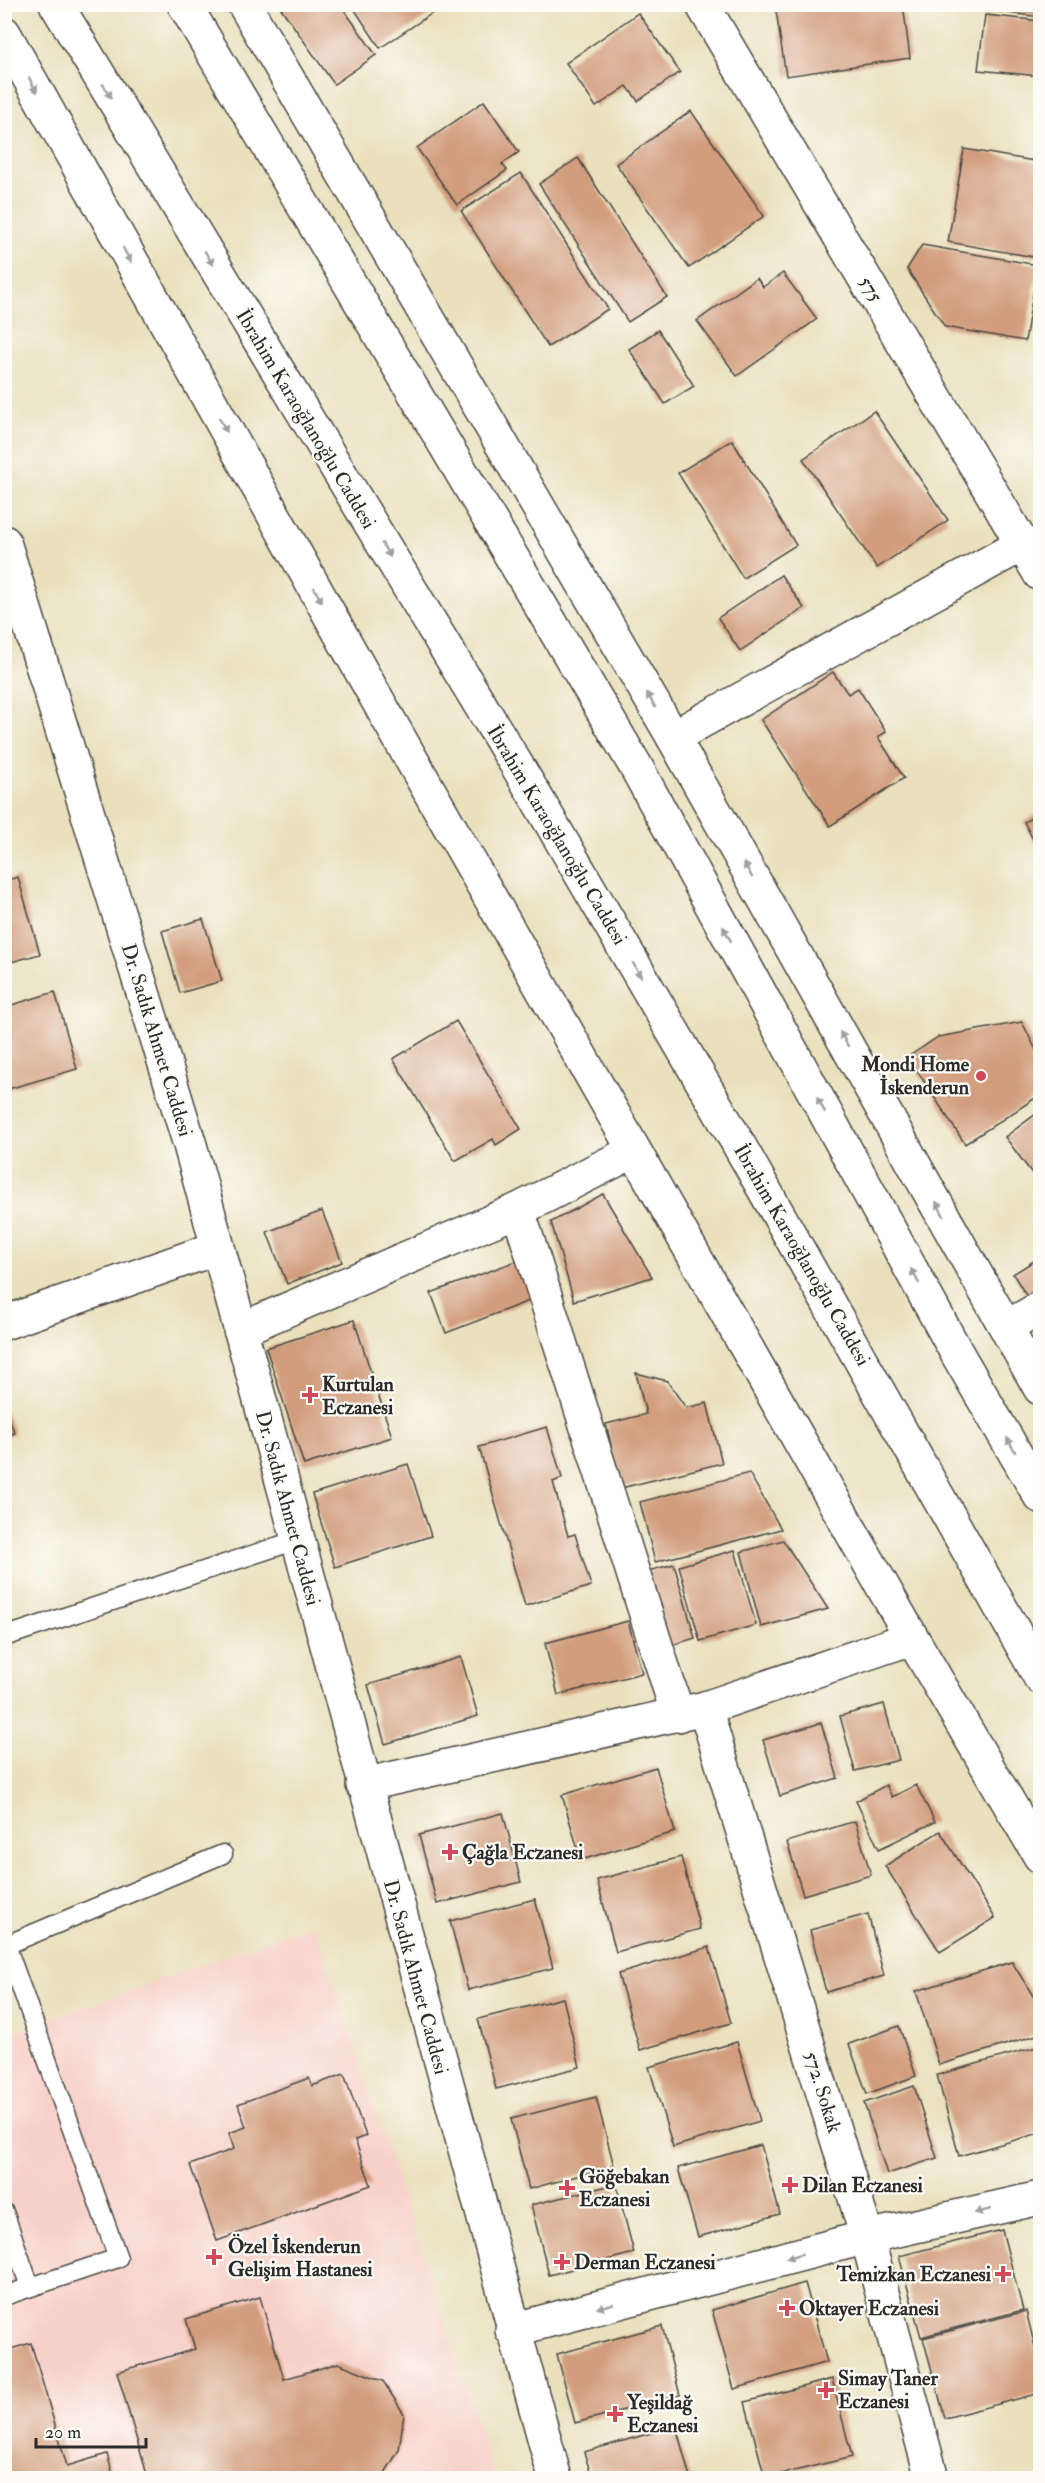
<svg xmlns="http://www.w3.org/2000/svg" width="1045" height="2483" font-family="'IM FELL Double Pica',serif">
	<style>
		.built { fill: #f7d0c9 }
		.building { fill: #d29d7d }
		.lines { fill: none; stroke-linecap: round; stroke-linejoin: round }
		.service-casing { stroke: #484641; stroke-width: 21 }
		.minor-casing { stroke: #484641; stroke-width: 36 }
		.tertiary-casing { stroke: #484641; stroke-width: 36 }
		.trunk-casing { stroke: #484641; stroke-width: 36 }
		.service { stroke: #fff; stroke-width: 18 }
		.minor { stroke: #fff; stroke-width: 33 }
		.tertiary { stroke: #fff; stroke-width: 33 }
		.trunk { stroke: #fff; stroke-width: 33 }
		.oneway { fill: #a0a0a0 }
		.poi-dot { fill: #d1495b; stroke: #fdfcf7; stroke-width: 2 }
		.labels { text-anchor: middle; dominant-baseline: central; stroke-width: 4.5; stroke-linejoin: round; paint-order: stroke }
		.street-label { font-size: 20px; fill: #2b2b2b; stroke: #fdfcf7 }
		.poi-label { font-size: 20px; font-weight: bold; fill: #2b2b2b; stroke: #fdfcf7; text-anchor: start }
	</style>
	<rect width="100%" height="100%" fill="#fdfcf7"/>
	<filter id="ink" filterUnits="userSpaceOnUse"><feTurbulence type="fractalNoise" baseFrequency=".0167" numOctaves="2"/><feDisplacementMap in="SourceGraphic" scale="12" xChannelSelector="R" yChannelSelector="G"/><feConvolveMatrix kernelMatrix="1 2 1 2 8 2 1 2 1" color-interpolation-filters="sRGB"/></filter>
	<filter id="wash" filterUnits="userSpaceOnUse"><feTurbulence type="fractalNoise" baseFrequency=".008" numOctaves="4" result="noise"/><feDisplacementMap in="SourceGraphic" scale="24" xChannelSelector="R" yChannelSelector="G"/><feGaussianBlur stdDeviation="1.35" result="paint"/><feColorMatrix in="noise" values="0 0 0 0 0 0 0 0 0 0 0 0 0 0 0 0 0 1.4 0 .05"/><feComposite in="paint" operator="in"/></filter>
	<g filter="url(#wash)">
		<rect width="100%" height="100%" fill="#eae0bd"/>
		<!-- built -->
		<path class="built" d="M314,1924L495,2478H5V2036Z"/>
		<g id="blocks">
			<!-- building -->
			<g class="building">
				<path d="M278,4H340L376,55L334,84Z"/>
				<path d="M351,4H429L434,12L380,48Z"/>
				<path d="M775,4H903L910,58L786,76Z"/>
				<path d="M949,4H1003L1002,12Z"/>
				<path d="M1009,4H1040V17L1009,13Z"/>
				<path d="M638,13L680,72L638,101L627,86L596,107L566,63Z"/>
				<path d="M985,15L1040,21V76L978,70Z"/>
				<path d="M484,101L519,152L502,164L507,170L457,205L417,148Z"/>
				<path d="M691,111L764,216L689,268L616,164Z"/>
				<path d="M964,149L1040,162V258L948,242Z"/>
				<path d="M578,158L667,297L628,322L539,184Z"/>
				<path d="M521,173L608,309L548,347L461,211Z"/>
				<path d="M922,245L1038,265L1025,341L945,327L907,269Z"/>
				<path d="M783,273L817,319L737,376L697,321L757,278L763,287Z"/>
				<path d="M658,330L694,386L665,404L629,349Z"/>
				<path d="M874,411L948,520L877,568L803,459Z"/>
				<path d="M732,440L796,545L743,578L678,473Z"/>
				<path d="M781,575L804,608L740,651L718,618Z"/>
				<path d="M833,672L848,694L858,688L886,732L878,737L904,778L830,826L761,720Z"/>
				<path d="M1040,813V853L1024,822Z"/>
				<path d="M18,877L40,954L4,964V881Z"/>
				<path d="M203,919L222,981L180,993L162,931Z"/>
				<path d="M55,992L77,1069L5,1090V1007Z"/>
				<path d="M456,1021L521,1129L496,1145L493,1139L455,1161L393,1059Z"/>
				<path d="M1022,1022L1040,1058V1095L965,1144L908,1057L938,1037Z"/>
				<path d="M1040,1111V1177L1037,1180L1005,1137Z"/>
				<path d="M603,1194L652,1277L574,1301L551,1222Z"/>
				<path d="M322,1211L342,1262L287,1284L267,1232Z"/>
				<path d="M1040,1257V1300L1032,1305L1013,1274Z"/>
				<path d="M519,1260L534,1299L446,1333L431,1293Z"/>
				<path d="M354,1320L392,1437L304,1465L266,1348Z"/>
				<path d="M636,1373L667,1381L686,1408L707,1403L722,1463L621,1488L606,1424L646,1414Z"/>
				<path d="M4,1409L15,1433L4,1437Z"/>
				<path d="M547,1427L562,1478L553,1482L568,1536L575,1534L591,1586L525,1606L479,1447Z"/>
				<path d="M408,1464L431,1536L335,1567L312,1494Z"/>
				<path d="M749,1473L781,1529L655,1562L640,1502Z"/>
				<path d="M783,1540L828,1609L761,1627L741,1552Z"/>
				<path d="M735,1550L756,1625L700,1641L679,1566Z"/>
				<path d="M674,1564L695,1638L669,1646L648,1571Z"/>
				<path d="M628,1621L642,1673L558,1695L545,1643Z"/>
				<path d="M461,1657L478,1716L385,1744L368,1685Z"/>
				<path d="M884,1704L899,1760L855,1771L840,1716Z"/>
				<path d="M821,1723L838,1778L780,1796L763,1740Z"/>
				<path d="M656,1767L675,1832L581,1860L562,1795Z"/>
				<path d="M886,1785L892,1797L916,1785L935,1822L879,1849L856,1801Z"/>
				<path d="M503,1813L521,1882L437,1904L419,1835Z"/>
				<path d="M855,1821L871,1875L803,1895L787,1842Z"/>
				<path d="M940,1831L995,1918L940,1952L885,1866Z"/>
				<path d="M681,1857L700,1929L616,1952L597,1880Z"/>
				<path d="M535,1899L553,1968L468,1990L450,1921Z"/>
				<path d="M868,1914L884,1976L826,1992L810,1930Z"/>
				<path d="M709,1947L731,2023L640,2050L618,1974Z"/>
				<path d="M1012,1962L1040,2007V2034L939,2065L916,1991Z"/>
				<path d="M563,1998L580,2067L496,2089L478,2019Z"/>
				<path d="M899,2026L916,2076L867,2094L849,2044Z"/>
				<path d="M737,2042L760,2121L673,2147L649,2067Z"/>
				<path d="M1040,2046V2133L959,2156L937,2075Z"/>
				<path d="M344,2074L366,2136L355,2140L371,2185L217,2241L190,2165L234,2149L229,2133L246,2127L238,2104L309,2078L312,2086Z"/>
				<path d="M914,2086L937,2158L887,2174L864,2103Z"/>
				<path d="M596,2097L614,2166L529,2189L511,2119Z"/>
				<path d="M761,2145L780,2214L698,2237L678,2168Z"/>
				<path d="M616,2184L634,2253L549,2275L531,2205Z"/>
				<path d="M1002,2230L1023,2310L921,2337L899,2256Z"/>
				<path d="M805,2283L827,2362L734,2389L712,2310Z"/>
				<path d="M260,2297L284,2379L338,2363L383,2381L404,2414L399,2450L382,2478H148L117,2372L195,2349L186,2319Z"/>
				<path d="M1026,2311L1040,2367V2393L945,2418L923,2338Z"/>
				<path d="M662,2326L680,2395L575,2423L557,2354Z"/>
				<path d="M31,2343L67,2466L107,2454L114,2478H4V2351Z"/>
				<path d="M832,2379L852,2457L765,2478L745,2402Z"/>
				<path d="M676,2426L690,2478H592L584,2452Z"/>
			</g>
		</g>
	</g>
	<g filter="url(#ink)">
		<use href="#blocks" fill-opacity="0" stroke="#484641" stroke-width="1.5"/>
		<g class="lines">
			<defs>
				<g id="service">
					<path d="M4,1637L297,1540"/>
					<path d="M4,1946L223,1854"/>
					<path d="M4,2212L30,2287"/>
					<path d="M4,2296L118,2258L6,1945"/>
				</g>
				<g id="minor">
					<path d="M244,4L673,737L1040,1388"/>
					<path d="M702,4L1040,574"/>
					<path d="M4,33L365,678L912,1638L1040,1856"/>
					<path d="M673,737L1023,544"/>
					<path d="M518,1210L678,1715"/>
					<path d="M4,1323L217,1248"/>
					<path d="M1007,1327L1040,1308"/>
					<path d="M240,1330L518,1210L634,1151"/>
					<path d="M705,1708L867,2237L932,2478"/>
					<path d="M363,1785L705,1708L912,1638"/>
					<path d="M512,2330L867,2237L1040,2198"/>
				</g>
				<path id="tertiary" d="M4,542L190,1145L555,2478"/>
				<g id="trunk">
					<path d="M56,4L533,792L735,1138L1040,1677"/>
					<path d="M184,4L635,765L959,1357L1040,1496"/>
				</g>
			</defs>
			<!-- service casing -->
			<use href="#service" class="service-casing"/>
			<!-- minor casing -->
			<use href="#minor" class="minor-casing"/>
			<!-- tertiary casing -->
			<use href="#tertiary" class="tertiary-casing"/>
			<!-- trunk casing -->
			<use href="#trunk" class="trunk-casing"/>
			<!-- service -->
			<use href="#service" class="service"/>
			<!-- minor -->
			<use href="#minor" class="minor"/>
			<!-- tertiary -->
			<use href="#tertiary" class="tertiary"/>
			<!-- trunk -->
			<use href="#trunk" class="trunk"/>
		</g>
		<!-- one-way arrows -->
		<defs><path id="oneway-solid" d="M-6-.8H1V-3.2L6.5 0L1 3.2V.8H-6Z" transform="scale(1.5)"/></defs>
		<g class="oneway">
			<use href="#oneway-solid" transform="translate(33 85) rotate(61)"/>
			<use href="#oneway-solid" transform="translate(107 91) rotate(59)"/>
			<use href="#oneway-solid" transform="translate(127 255) rotate(61)"/>
			<use href="#oneway-solid" transform="translate(209 258) rotate(59)"/>
			<use href="#oneway-solid" transform="translate(223 425) rotate(61)"/>
			<use href="#oneway-solid" transform="translate(386 550) rotate(59)"/>
			<use href="#oneway-solid" transform="translate(318 595) rotate(61)"/>
			<use href="#oneway-solid" transform="translate(651 700) rotate(-120)"/>
			<use href="#oneway-solid" transform="translate(748 870) rotate(-119)"/>
			<use href="#oneway-solid" transform="translate(727 934) rotate(-119)"/>
			<use href="#oneway-solid" transform="translate(637 970) rotate(60)"/>
			<use href="#oneway-solid" transform="translate(844 1039) rotate(-119)"/>
			<use href="#oneway-solid" transform="translate(821 1105) rotate(-119)"/>
			<use href="#oneway-solid" transform="translate(940 1209) rotate(-119)"/>
			<use href="#oneway-solid" transform="translate(915 1276) rotate(-119)"/>
			<use href="#oneway-solid" transform="translate(1011 1445) rotate(-120)"/>
			<use href="#oneway-solid" transform="translate(983 2211) rotate(167)"/>
			<use href="#oneway-solid" transform="translate(794 2256) rotate(165)"/>
			<use href="#oneway-solid" transform="translate(605 2306) rotate(165)"/>
		</g>
	</g>
	<!-- markers -->
	<g class="poi-dot">
		<circle cx="981" cy="1076" r="6"/>
		<path d="M307 1386h6v6h6v6h-6v6h-6v-6h-6v-6h6z"/>
		<path d="M447 1843h6v6h6v6h-6v6h-6v-6h-6v-6h6z"/>
		<path d="M787 2176h6v6h6v6h-6v6h-6v-6h-6v-6h6z"/>
		<path d="M564 2179h6v6h6v6h-6v6h-6v-6h-6v-6h6z"/>
		<path d="M211 2248h6v6h6v6h-6v6h-6v-6h-6v-6h6z"/>
		<path d="M559 2253h6v6h6v6h-6v6h-6v-6h-6v-6h6z"/>
		<path d="M1000 2265h6v6h6v6h-6v6h-6v-6h-6v-6h6z"/>
		<path d="M784 2299h6v6h6v6h-6v6h-6v-6h-6v-6h6z"/>
		<path d="M823 2381h6v6h6v6h-6v6h-6v-6h-6v-6h6z"/>
		<path d="M612 2405h6v6h6v6h-6v6h-6v-6h-6v-6h6z"/>
	</g>
	<g class="labels">
		<!-- street labels -->
		<g class="street-label">
			<text transform="translate(871 289) rotate(59)">575</text>
			<text transform="translate(306 419) rotate(59)">İbrahim Karaoğlanoğlu Caddesi</text>
			<text transform="translate(557 835) rotate(59)">İbrahim Karaoğlanoğlu Caddesi</text>
			<text transform="translate(157 1040) rotate(73)">Dr. Sadık Ahmet Caddesi</text>
			<text transform="translate(802 1255) rotate(60)">İbrahim Karaoğlanoğlu Caddesi</text>
			<text transform="translate(288 1508) rotate(75)">Dr. Sadık Ahmet Caddesi</text>
			<text transform="translate(416 1977) rotate(75)">Dr. Sadık Ahmet Caddesi</text>
			<text transform="translate(823 2092) rotate(73)">572. Sokak</text>
		</g>
		<!-- poi labels -->
		<g class="poi-label">
			<text x="969" y="1064" text-anchor="end">Mondi Home<tspan x="969" dy="23">İskenderun</tspan></text>
			<text x="322" y="1384">Kurtulan<tspan x="322" dy="23">Eczanesi</tspan></text>
			<text x="462" y="1852">Çağla Eczanesi</text>
			<text x="579" y="2176">Göğebakan<tspan x="579" dy="23">Eczanesi</tspan></text>
			<text x="802" y="2185">Dilan Eczanesi</text>
			<text x="228" y="2246">Özel İskenderun<tspan x="228" dy="23">Gelişim Hastanesi</tspan></text>
			<text x="574" y="2262">Derman Eczanesi</text>
			<text x="991" y="2274" text-anchor="end">Temizkan Eczanesi</text>
			<text x="799" y="2308">Oktayer Eczanesi</text>
			<text x="838" y="2378">Simay Taner<tspan x="838" dy="23">Eczanesi</tspan></text>
			<text x="627" y="2402">Yeşildağ<tspan x="627" dy="23">Eczanesi</tspan></text>
		</g>
	</g>
	<!-- margin -->
	<rect width="1045" height="2483" fill="none" stroke="#fdfcf7" stroke-width="24"/>
	<!-- scale -->
	<path d="M36 2438v9h110v-9" fill="none" stroke="#2b2b2b" stroke-width="3"/>
	<text x="45" y="2438" font-size="18" fill="#2b2b2b" stroke="#fdfcf7" stroke-width="4.5" paint-order="stroke">20 m</text>
</svg>
